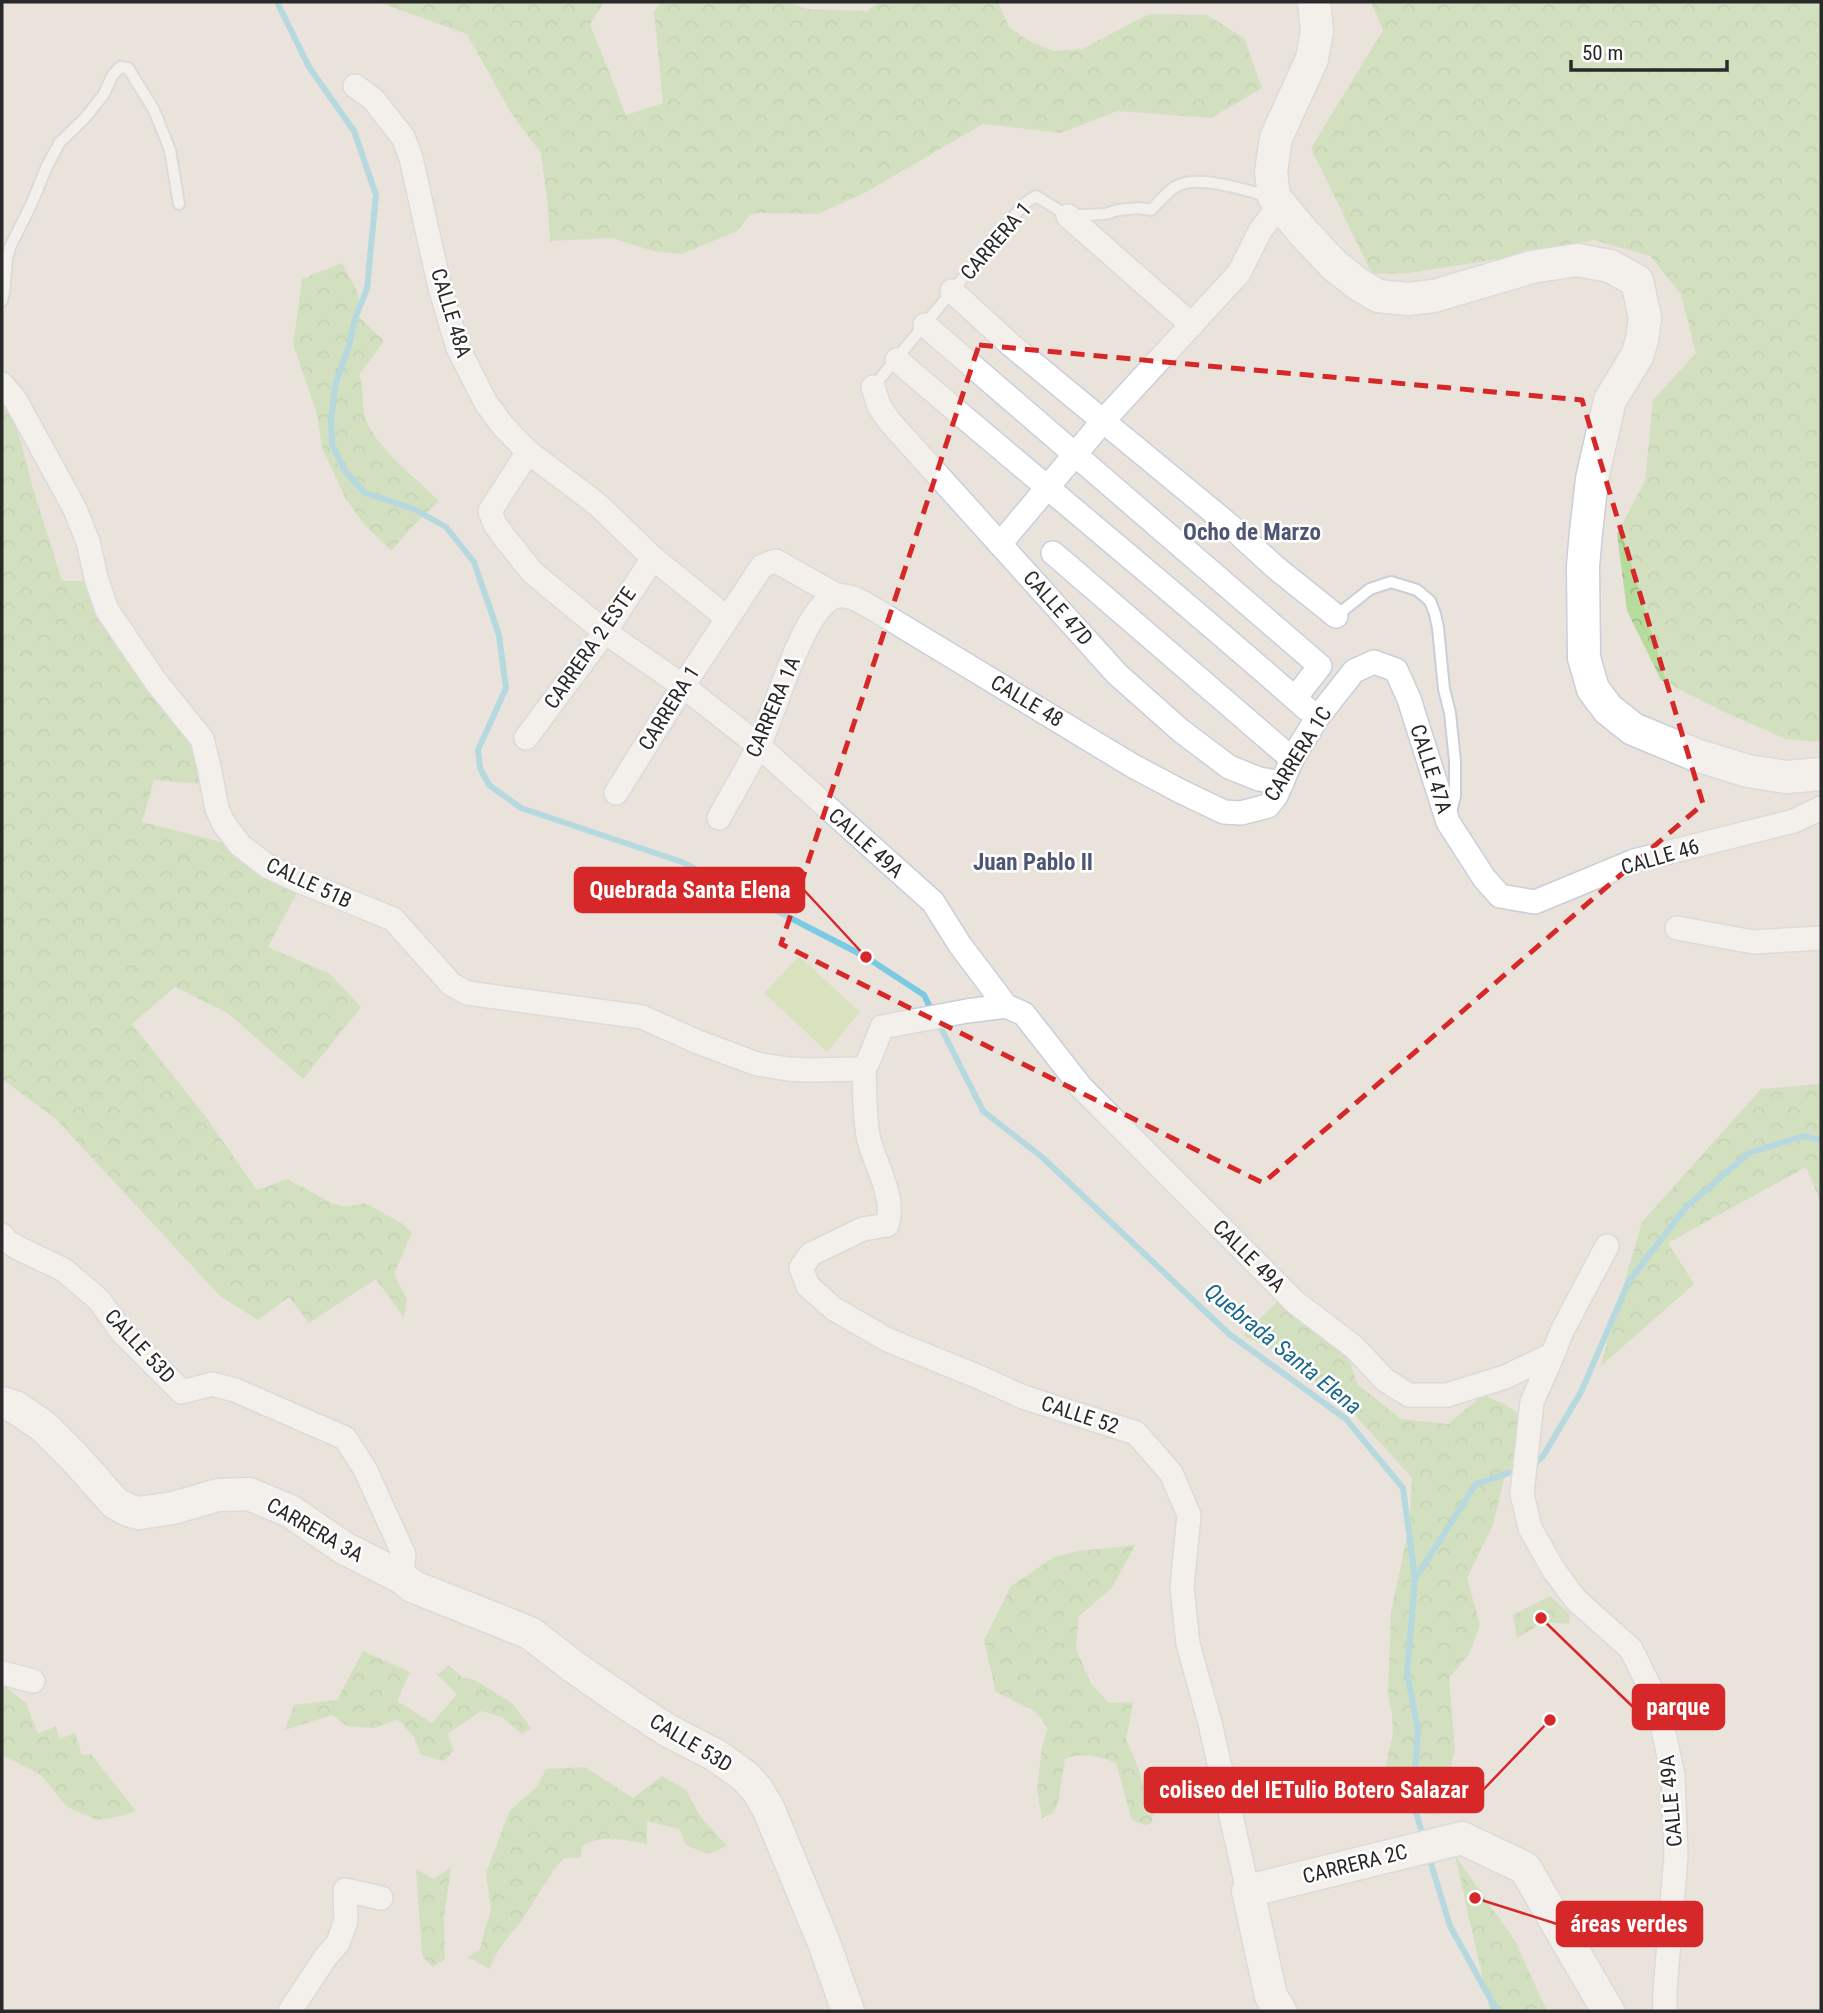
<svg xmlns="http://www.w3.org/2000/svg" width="1823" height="2013" font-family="'Roboto Condensed',sans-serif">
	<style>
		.forest { fill: url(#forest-crowns) }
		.pitch { fill: #c6e19a }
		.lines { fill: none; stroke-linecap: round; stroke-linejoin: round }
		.stream { stroke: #79cae2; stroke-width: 6 }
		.lane-casing { stroke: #caced9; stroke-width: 14 }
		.street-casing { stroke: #caced9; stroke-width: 26 }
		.secondary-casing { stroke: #caced9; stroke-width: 35 }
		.lane { stroke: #fff; stroke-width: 10 }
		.street { stroke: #fff; stroke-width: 23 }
		.secondary { stroke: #fff; stroke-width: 32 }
		.marked { fill: none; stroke: #d62828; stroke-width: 5; stroke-dasharray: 14 9; stroke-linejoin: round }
		.labels { text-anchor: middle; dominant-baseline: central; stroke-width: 5; stroke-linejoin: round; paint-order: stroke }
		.street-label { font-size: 21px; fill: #292929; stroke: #fff }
		.neighbourhood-label { font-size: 23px; font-weight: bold; fill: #4e5674; stroke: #fff }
		.water-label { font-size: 23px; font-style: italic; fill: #1b688b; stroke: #fff }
		.leader { fill: none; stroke: #d62828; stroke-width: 2.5 }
		.callout-dot { fill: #d62828; stroke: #fff; stroke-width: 2.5 }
		.callout { fill: #d62828; stroke: #d62828; stroke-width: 2.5 }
		.callout-label { font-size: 23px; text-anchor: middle; font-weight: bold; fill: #fff }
	</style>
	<defs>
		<pattern id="forest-crowns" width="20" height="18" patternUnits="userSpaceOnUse" patternTransform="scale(1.75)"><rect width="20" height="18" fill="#b5db9d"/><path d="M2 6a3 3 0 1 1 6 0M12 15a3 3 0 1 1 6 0" fill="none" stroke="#9cbc87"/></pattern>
	</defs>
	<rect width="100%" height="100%" fill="#eae3dc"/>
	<!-- forest -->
	<g class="forest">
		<path d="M378,2H604L590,24L626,115L663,103L654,11L662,2H790L807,9L867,11L879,2H998L1009,27L1029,41L1054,51L1082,49L1149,14L1207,15L1244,38L1262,88L1211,118L1117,111L1061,133L983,124L866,192L818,214L757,213L750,215L737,231L682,254L653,251L612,238L550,241L548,206L541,153L511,113L467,34Z"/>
		<path d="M1371,2H1821V742L1786,739L1731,715L1661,680L1627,611L1617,534L1645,481L1653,400L1696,353L1681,294L1650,256L1594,240L1498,259L1409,273L1372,274L1311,148L1383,30Z"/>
		<path d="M342,263L359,295L357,315L384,341L359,375C365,391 361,404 365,418C375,447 417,479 439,501L413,526L391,551L363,523L346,499L322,448L317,413L293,345L302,279Z"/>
		<path d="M2,405L17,428L32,485L62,581H89L192,741L200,784L154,780L142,822L226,843L298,891L268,947L330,974L361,1007L303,1079L229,1014L175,987L132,1024L205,1116L257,1190L287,1179L332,1203L346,1207L365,1203L403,1224L412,1233L394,1274L407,1299L404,1318L376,1279L309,1323L289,1297L258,1320L220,1296L56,1119L2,1079Z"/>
		<path d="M1821,1084V1203L1806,1167L1668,1243L1694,1284L1600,1367L1642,1222L1761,1089Z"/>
		<path d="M1277,1302L1319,1329L1348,1355L1357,1384L1401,1419L1448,1424L1483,1395L1506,1405L1523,1417L1518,1456L1504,1480L1493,1525L1467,1578L1480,1625L1469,1654L1449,1678L1455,1749L1440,1814L1400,1813L1388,1797L1383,1778L1393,1732L1392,1714L1388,1695L1391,1612L1409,1527L1412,1478L1342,1401L1272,1350L1243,1335Z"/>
		<path d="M1135,1545L1112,1588L1079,1616L1076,1649L1091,1684L1109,1703L1133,1702L1126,1739L1137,1765L1153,1815L1151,1824L1144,1825L1132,1820L1116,1763C1102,1756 1079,1751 1065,1759L1058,1803L1053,1813L1042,1818L1037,1789L1042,1747L1048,1728L1035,1711L996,1692L984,1640L1011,1586L1054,1557L1079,1551Z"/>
		<path d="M1550,1596L1570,1614L1569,1624L1544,1622L1517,1638L1513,1615Z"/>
		<path d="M363,1651L410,1672L397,1701L432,1723L457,1694L437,1675L449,1665L462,1677L476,1681L512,1703L531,1728L522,1734L502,1717L481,1711L447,1734L454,1750L444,1761L421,1755L414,1737L398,1719L374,1728L347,1726L332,1715L285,1730L294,1705L337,1700Z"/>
		<path d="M2,1684L26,1703L38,1734L56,1726L59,1739L75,1733L82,1755L91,1754L136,1811L117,1817L97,1820L67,1807L41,1775L2,1755Z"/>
		<path d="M585,1767L633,1798L662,1776L686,1790L700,1816L727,1846L708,1854L686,1845L679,1829L647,1821V1844C626,1840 602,1834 582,1846L580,1858H564L553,1871L518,1926L509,1935L497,1953L489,1969L468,1957L480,1949L491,1909L486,1873L510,1810L537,1787L546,1769Z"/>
		<path d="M1455,1855L1515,1941L1547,2011H1490Z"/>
		<path d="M451,1867L444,1917L445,1959L432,1967L422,1955L416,1869L434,1879Z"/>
	</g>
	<!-- pitch -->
	<path class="pitch" d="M799,956L860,1012L827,1052L764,993Z"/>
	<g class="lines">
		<!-- stream -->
		<g class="stream">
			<path d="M277,2L309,67L354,131L376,195L367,289L355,319L349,346L336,382L331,419L332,444L345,471L365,493L414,509L446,527L474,562L499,635L506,688L478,750L480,768L489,785L521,808L682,862L866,957L924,995L933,1013"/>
			<path d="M938,1022L983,1111L1042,1157L1229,1334L1346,1419L1403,1488L1415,1579L1407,1673L1418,1729L1413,1802L1424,1840"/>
			<path d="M1530,1465L1536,1463L1543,1456L1581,1392L1629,1281L1686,1207L1749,1153L1803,1136L1821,1140"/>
			<path d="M1415,1579L1476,1484L1520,1469"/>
			<path d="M1429,1857L1450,1926L1497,2011"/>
		</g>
		<defs>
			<g id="lane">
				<path d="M2,301L4,293L7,258L10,247L31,205L47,166L60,142L85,118L104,94L112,76L120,67L128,68L154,110L170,150L179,204"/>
				<path d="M873,387L1025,203L1036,196L1068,216L1105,214L1118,210L1139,208L1151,210C1158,203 1166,193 1175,187C1197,173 1247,191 1271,197"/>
				<path d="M1336,616L1370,589L1391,582L1417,590L1430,601L1435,614L1438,628L1444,689L1450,713L1455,761V796L1450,816"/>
			</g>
			<g id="street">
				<path d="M355,86L373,99L403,137L411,158L440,288L458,348L486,403L503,426L528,452L597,504L653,558L727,618"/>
				<path d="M1068,216L1192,325"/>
				<path d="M952,291L1011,345L1228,524L1275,567L1336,616"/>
				<path d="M925,325L1320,666L1295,698"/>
				<path d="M897,360C1033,477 1172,590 1307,709"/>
				<path d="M2,384L16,401L75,509L88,542L97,581L107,610L156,682L202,739L209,767L217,809L224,824L240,845L267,866L299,881L393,919L451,984L467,993L642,1017L698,1042L757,1064L788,1069L809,1070L864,1069"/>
				<path d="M873,387L879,406L890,422L1117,674L1180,730L1229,767L1259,779L1282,783"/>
				<path d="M528,452L490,511L495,524L505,538L533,573L605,632L683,686L759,746L933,902L960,945L1006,1006L1024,1014L1081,1087L1295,1302L1354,1347L1385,1380L1409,1395H1447L1505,1377L1553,1354L1532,1402L1522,1494L1530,1528L1553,1569L1576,1600L1631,1649L1657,1702L1673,1775L1676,1856L1665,1990V2011"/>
				<path d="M1000,544L1103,421L1239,273L1260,231L1280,205"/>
				<path d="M1053,553L1292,759"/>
				<path d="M526,738L605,632L653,558"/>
				<path d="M616,793L683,686L762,566L776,561L838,596"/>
				<path d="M719,818C732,794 746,771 758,747C775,713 800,618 830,599C843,591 858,600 869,606L1133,766L1182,792L1224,812L1241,813L1268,806L1276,796L1292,759L1317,718L1354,671L1374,662L1396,670L1409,699L1448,822L1484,878L1500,896L1535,902L1634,861L1794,821L1821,808"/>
				<path d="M1677,928L1753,942L1821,938"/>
				<path d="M864,1069C865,1091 864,1119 869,1140C876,1167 896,1198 887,1225L863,1229L811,1254L801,1268L808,1286L834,1309L888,1340L979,1377L1023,1397L1136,1433L1171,1473L1189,1515L1182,1587L1188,1644L1210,1723L1248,1891"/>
				<path d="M864,1069L871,1055L882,1027L967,1011L1006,1006"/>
				<path d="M2,1235L6,1241L22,1250L64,1270L99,1300L121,1331L182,1392L212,1384L235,1390L345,1438L365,1469L404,1555L401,1577"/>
				<path d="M1553,1354L1562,1331L1607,1246"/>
				<path d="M2,1673L33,1681"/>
				<path d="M290,2011L325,1958L338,1943L346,1921L345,1890L381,1898"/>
			</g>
			<g id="secondary">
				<path d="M1314,2L1317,31L1312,59L1276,138L1271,172L1274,197L1304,233L1334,265L1358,284L1378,296L1408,299L1434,296L1532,267L1577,260L1610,266L1637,281L1645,318L1642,340L1637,356L1610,400L1592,479L1586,532L1583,566L1584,658L1593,689L1608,709L1633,729L1696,755L1748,771L1786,777L1821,774"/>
				<path d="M2,1403L15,1407L43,1426L76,1459L115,1503L128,1510L139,1513L173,1508L218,1495L249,1494L290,1511L344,1548L401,1577L414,1587L530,1633L574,1667L629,1705L667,1730L717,1756L746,1777L758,1791L769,1810L824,1943L848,2011"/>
				<path d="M1280,2011L1271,1996L1248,1891L1462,1838L1525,1868L1608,2011"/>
			</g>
		</defs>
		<!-- lane casing -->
		<use href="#lane" class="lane-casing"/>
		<!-- street casing -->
		<use href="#street" class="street-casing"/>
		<!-- secondary casing -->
		<use href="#secondary" class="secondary-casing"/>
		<!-- lane -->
		<use href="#lane" class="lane"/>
		<!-- street -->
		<use href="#street" class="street"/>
		<!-- secondary -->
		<use href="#secondary" class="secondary"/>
	</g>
	<!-- marked area -->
	<path d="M0 0H1823V2013H0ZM979,345L1582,400L1703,804L1263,1183L781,944Z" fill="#eae3dc" fill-opacity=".55" fill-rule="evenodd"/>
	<path class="marked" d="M979,345L1582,400L1703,804L1263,1183L781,944Z"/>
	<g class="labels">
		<!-- street labels -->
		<g class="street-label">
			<text transform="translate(996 241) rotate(-49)">CARRERA 1</text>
			<text transform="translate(451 313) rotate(73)">CALLE 48A</text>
			<text transform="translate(1058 608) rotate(48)">CALLE 47D</text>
			<text transform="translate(590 648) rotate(-55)">CARRERA 2 ESTE</text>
			<text transform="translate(1027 701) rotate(31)">CALLE 48</text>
			<text transform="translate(773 707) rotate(-67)">CARRERA 1A</text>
			<text transform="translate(669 708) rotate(-58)">CARRERA 1</text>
			<text transform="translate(1298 754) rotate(-58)">CARRERA 1C</text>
			<text transform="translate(1431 769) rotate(72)">CALLE 47A</text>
			<text transform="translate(866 843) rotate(42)">CALLE 49A</text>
			<text transform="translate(1660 857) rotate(-16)">CALLE 46</text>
			<text transform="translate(309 883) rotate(25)">CALLE 51B</text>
			<text transform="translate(1249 1256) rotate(45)">CALLE 49A</text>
			<text transform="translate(140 1346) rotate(47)">CALLE 53D</text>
			<text transform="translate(1080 1415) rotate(18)">CALLE 52</text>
			<text transform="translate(315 1530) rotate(30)">CARRERA 3A</text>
			<text transform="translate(691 1743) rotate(31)">CALLE 53D</text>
			<text transform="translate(1671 1801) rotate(-95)">CALLE 49A</text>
			<text transform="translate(1355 1864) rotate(-14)">CARRERA 2C</text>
		</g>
		<!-- neighbourhood labels -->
		<g class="neighbourhood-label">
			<text x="1252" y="532">Ocho de Marzo</text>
			<text x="1033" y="862">Juan Pablo II</text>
		</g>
		<!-- water labels -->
		<g class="water-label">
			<text transform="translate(1283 1349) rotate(39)">Quebrada Santa Elena</text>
		</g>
	</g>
	<!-- callouts -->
	<path class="leader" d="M866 957L804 890M1541 1618L1633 1707M1550 1720L1483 1790M1475 1898L1557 1924"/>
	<g class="callout-dot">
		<circle cx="866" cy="957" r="7"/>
		<circle cx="1541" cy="1618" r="7"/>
		<circle cx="1550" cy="1720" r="7"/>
		<circle cx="1475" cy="1898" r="7"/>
	</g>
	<g class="callout">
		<rect x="575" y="868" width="229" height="44" rx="7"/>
		<rect x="1633" y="1685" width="91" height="44" rx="7"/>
		<rect x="1145" y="1768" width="338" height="44" rx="7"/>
		<rect x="1557" y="1902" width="145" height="44" rx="7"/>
	</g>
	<g class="callout-label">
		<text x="690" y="898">Quebrada Santa Elena</text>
		<text x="1678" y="1715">parque</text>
		<text x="1314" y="1798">coliseo del IETulio Botero Salazar</text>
		<text x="1629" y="1932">áreas verdes</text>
	</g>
	<!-- border -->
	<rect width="1823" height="2013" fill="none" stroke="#292929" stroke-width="7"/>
	<!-- scale -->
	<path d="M1571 60v10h156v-10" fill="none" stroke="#292929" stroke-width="3.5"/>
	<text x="1582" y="60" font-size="21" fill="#292929" stroke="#ffffff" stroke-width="5" paint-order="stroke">50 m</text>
</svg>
